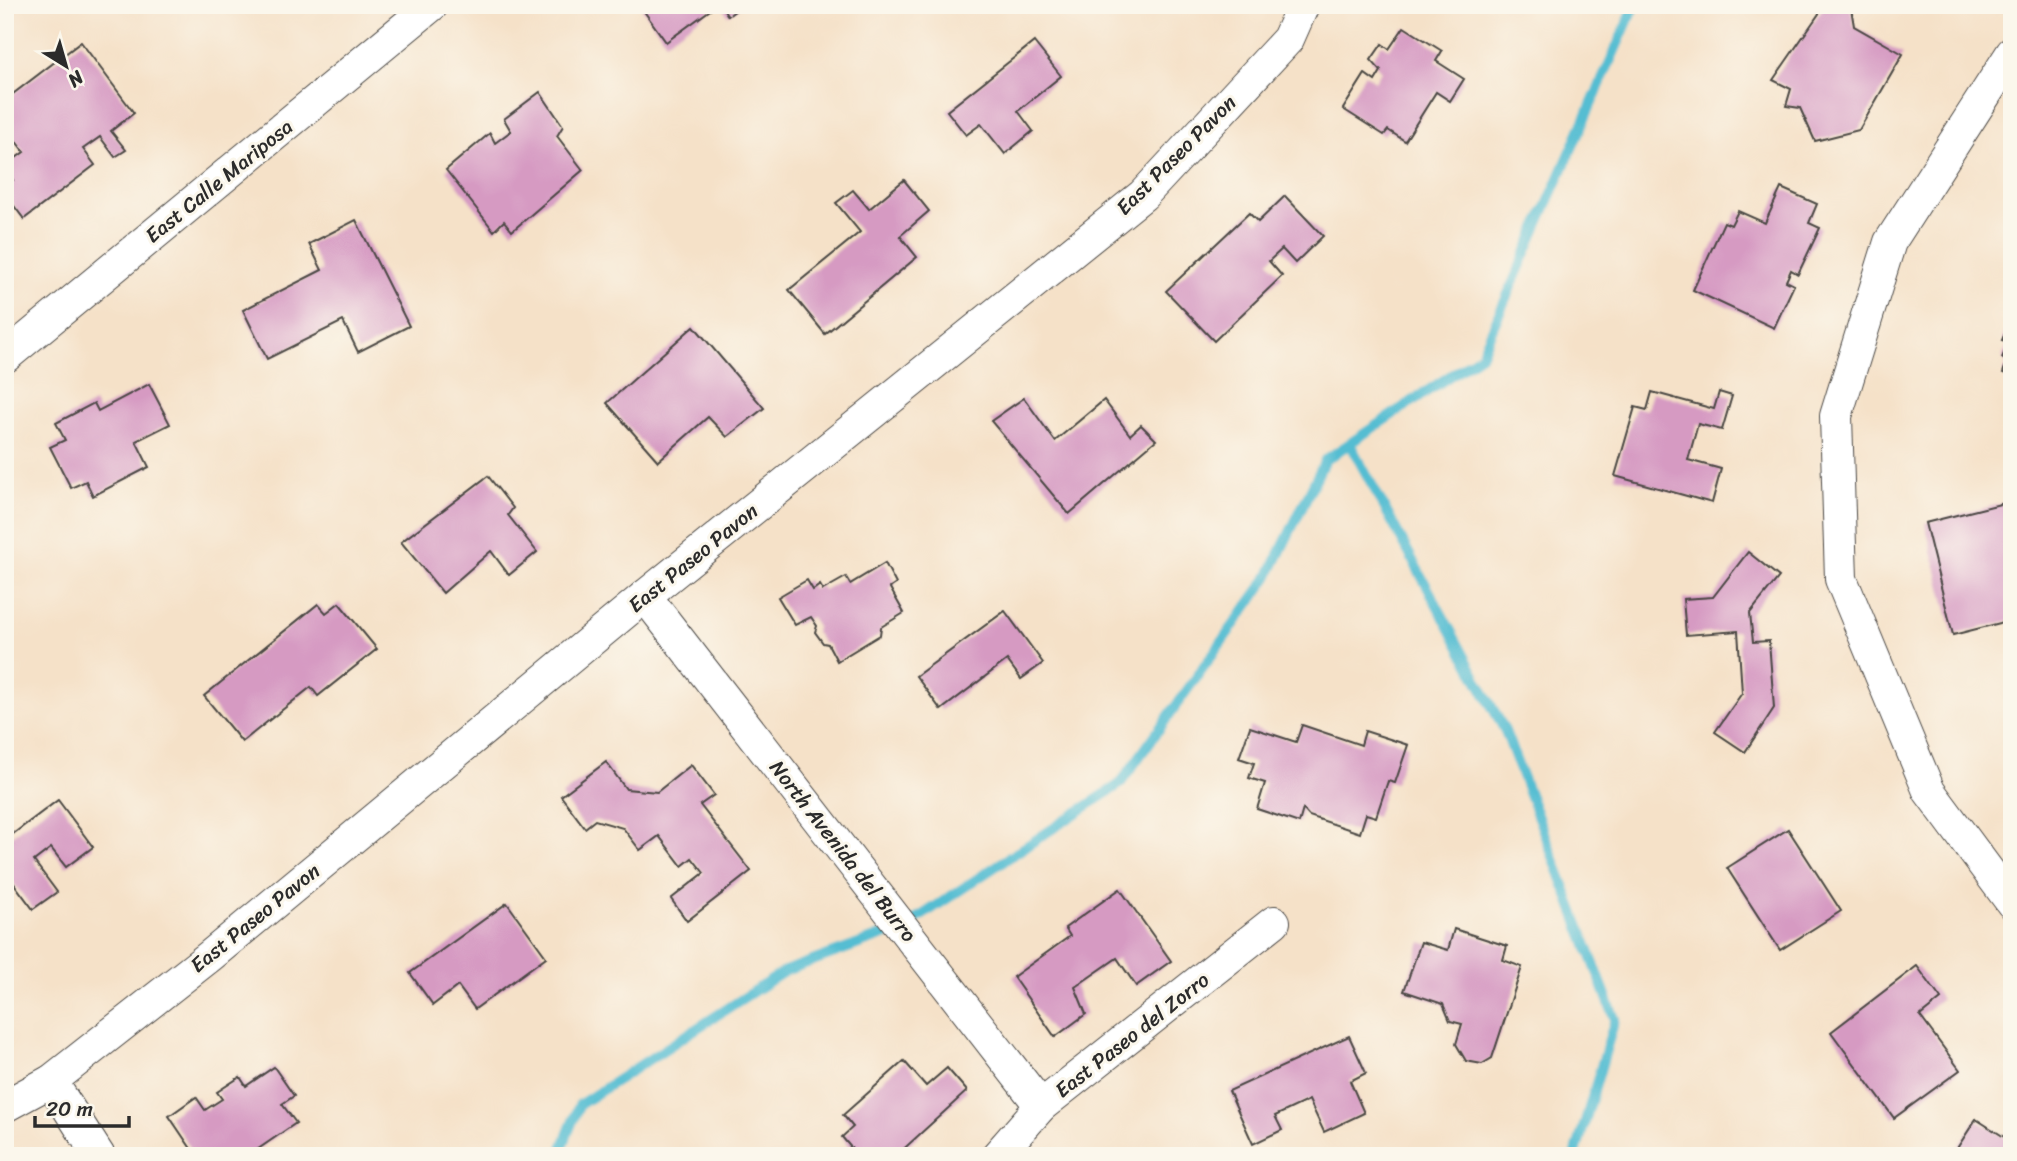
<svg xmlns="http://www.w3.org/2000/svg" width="2017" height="1161" font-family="Sriracha,sans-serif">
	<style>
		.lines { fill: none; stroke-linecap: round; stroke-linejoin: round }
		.stream { stroke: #55bdd2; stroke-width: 10 }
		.building { fill: #d69ac2 }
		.minor-casing { stroke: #494643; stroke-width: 34 }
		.minor { stroke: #fff; stroke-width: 32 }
		.labels { text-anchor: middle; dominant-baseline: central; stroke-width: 6; stroke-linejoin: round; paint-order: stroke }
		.street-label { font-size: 21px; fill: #2b2b2b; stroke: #fbf7ec }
	</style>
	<rect width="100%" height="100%" fill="#fbf7ec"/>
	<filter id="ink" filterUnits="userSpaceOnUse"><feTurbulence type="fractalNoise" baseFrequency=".0143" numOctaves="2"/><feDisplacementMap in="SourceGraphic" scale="14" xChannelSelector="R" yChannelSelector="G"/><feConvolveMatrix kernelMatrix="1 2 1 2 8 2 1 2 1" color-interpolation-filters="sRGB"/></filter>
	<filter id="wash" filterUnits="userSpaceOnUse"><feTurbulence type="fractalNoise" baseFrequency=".00686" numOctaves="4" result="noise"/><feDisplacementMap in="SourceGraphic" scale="28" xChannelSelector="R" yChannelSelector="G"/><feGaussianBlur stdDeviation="1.57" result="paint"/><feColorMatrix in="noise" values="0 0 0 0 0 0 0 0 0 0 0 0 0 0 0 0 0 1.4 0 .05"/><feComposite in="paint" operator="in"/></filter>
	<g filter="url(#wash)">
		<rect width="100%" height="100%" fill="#f5e1c8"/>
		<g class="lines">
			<!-- stream -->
			<g class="stream">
				<path d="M1350,444L1505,731L1615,1019L1575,1156"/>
				<path d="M559,1156L579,1105L785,971L903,928L1120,784L1268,577L1325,460L1481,355L1635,5"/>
			</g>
		</g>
		<g id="blocks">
			<!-- building -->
			<g class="building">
				<path d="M644,5H717L666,42L641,7Z"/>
				<path d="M721,5H743L728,16Z"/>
				<path d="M1825,5H1842L1851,8L1854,26L1903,54L1859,130L1815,141L1800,108L1786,106L1791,89L1773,80Z"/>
				<path d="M1404,27L1442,51L1436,61L1464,79L1450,101L1436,92L1405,141L1388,130L1384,135L1343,109L1365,74L1375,81L1381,71L1371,60L1382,44L1389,49Z"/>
				<path d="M81,42L134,113L111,131L126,150L115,157L100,137L83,149L95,165L24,219L5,194V186L13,180L5,169V166L24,152L5,127V100Z"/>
				<path d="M1034,42L1061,76L1018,111L1033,131L1005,154L981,124L966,135L947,111Z"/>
				<path d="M540,92L563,126L557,136L583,170L512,231L504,221L494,231L446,170L490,133L495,143L511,131L504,119Z"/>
				<path d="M904,180L929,211L900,236L917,257L825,334L789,290L860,232L836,203L853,190L869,209Z"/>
				<path d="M1781,188L1817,204L1809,223L1820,228L1798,274L1791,270L1786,281L1794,285L1774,328L1693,290L1724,222L1731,225L1738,211L1765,223Z"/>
				<path d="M1285,196L1323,236L1295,263L1282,249L1269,261L1282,276L1214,341L1166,291L1249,213L1258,222Z"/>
				<path d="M356,220L409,326L358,352L343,321L267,359L243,310L322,270L309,244Z"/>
				<path d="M2012,317V376L2003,373L2007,362L2002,358L2009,342L2002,340Z"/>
				<path d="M694,326L764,408L727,437L708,417L658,461L607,403Z"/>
				<path d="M149,384L170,424L136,441L149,467L93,496L86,481L71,488L50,447L65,440L56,423L94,403L98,411Z"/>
				<path d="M1652,392L1714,409L1719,392L1732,396L1722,430L1698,424L1688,460L1721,469L1712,503L1615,476L1635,407L1647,410Z"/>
				<path d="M1024,398L1055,441L1104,400L1130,435L1141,425L1156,440L1069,514L991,421Z"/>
				<path d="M488,476L513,508L508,515L537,552L509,575L491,551L443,593L401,542Z"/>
				<path d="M2012,501V620L1953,635L1925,523Z"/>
				<path d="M1748,552L1779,577L1750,613L1753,642L1769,641L1774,708L1745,752L1715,732L1742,693L1738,631L1686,635L1683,599L1713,597Z"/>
				<path d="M885,563L896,584L890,588L904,613L881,627L880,635L837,661L828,644L823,643L815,632L817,626L811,617L795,625L778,597L807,580L813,590L820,585L823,590L846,577L850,584Z"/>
				<path d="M339,603L377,649L318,696L311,687L242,742L204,696L318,604L326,613Z"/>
				<path d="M1005,611L1043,663L1021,679L1007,660L941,710L916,676Z"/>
				<path d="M1302,725L1361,745L1365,731L1408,745L1395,783L1388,781L1376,817L1366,814L1360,833L1309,816L1303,809L1299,823L1257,809L1265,783L1249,778L1254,763L1239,758L1250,727L1296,742Z"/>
				<path d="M606,762L626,789L657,792L691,765L714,795L700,805L751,871L687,921L671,899L704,873L692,858L682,866L659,836L640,850L623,828L595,820L585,828L561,796Z"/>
				<path d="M58,800L93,847L66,867L51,848L34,861L57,892L33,909L9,877L5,880V840Z"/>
				<path d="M1788,829L1841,911L1780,950L1727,868Z"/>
				<path d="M1120,889L1171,961L1136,986L1117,958L1075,987L1086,1014L1055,1037L1013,977L1070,936L1065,928Z"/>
				<path d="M507,903L546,957L475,1009L458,986L433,1005L410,973Z"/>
				<path d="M1454,929L1507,946L1503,960L1522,967L1492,1058L1482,1064L1466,1061L1456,1044L1462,1024L1450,1021L1443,1004L1404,991L1421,942L1448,950Z"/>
				<path d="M1917,966L1941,999L1920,1016L1960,1070L1894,1118L1831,1032Z"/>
				<path d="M1349,1036L1366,1073L1350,1081L1364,1113L1324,1132L1309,1100L1275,1116L1282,1130L1253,1144L1229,1091Z"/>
				<path d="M904,1061L926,1086L947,1068L967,1091L896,1156H858L842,1137L853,1127L843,1115Z"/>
				<path d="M274,1067L294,1096L282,1104L296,1123L248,1156H229L226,1152L221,1156H196L169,1116L196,1097L205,1110L222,1099L217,1092L240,1077L246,1086Z"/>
				<path d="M1976,1119L2012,1142V1156H1952Z"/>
			</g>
		</g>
	</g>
	<g filter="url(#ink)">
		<use href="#blocks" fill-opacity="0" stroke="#494643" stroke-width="2"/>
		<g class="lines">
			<defs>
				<g id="minor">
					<path d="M2012,53L1890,242L1836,416L1841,579L1929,791L2012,903"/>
					<path d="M5,357L432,5"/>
					<path d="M645,596L1041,1106"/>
					<path d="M51,1081L99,1156"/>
					<path d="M5,1106L51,1081L210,956L645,596L1143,195L1288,39L1303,5"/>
					<path d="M997,1156L1041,1106L1274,922"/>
				</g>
			</defs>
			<!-- minor casing -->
			<use href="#minor" class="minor-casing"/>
			<!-- minor -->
			<use href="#minor" class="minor"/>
		</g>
	</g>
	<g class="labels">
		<!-- street labels -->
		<g class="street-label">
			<text transform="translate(1176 155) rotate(-45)">East Paseo Pavon</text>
			<text transform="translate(219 181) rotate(-39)">East Calle Mariposa</text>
			<text transform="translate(693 558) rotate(-39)">East Paseo Pavon</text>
			<text transform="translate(843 851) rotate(52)">North Avenida del Burro</text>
			<text transform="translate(255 918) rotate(-39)">East Paseo Pavon</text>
			<text transform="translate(1132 1035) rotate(-38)">East Paseo del Zorro</text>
		</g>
	</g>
	<!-- margin -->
	<rect width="2017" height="1161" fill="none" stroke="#fbf7ec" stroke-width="28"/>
	<!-- north arrow -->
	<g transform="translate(66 66) rotate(143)" stroke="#fbf7ec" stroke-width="5" paint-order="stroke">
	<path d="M0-5L12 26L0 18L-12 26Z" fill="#2b2b2b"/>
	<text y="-10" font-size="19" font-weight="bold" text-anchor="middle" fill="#2b2b2b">N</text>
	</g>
	<!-- scale -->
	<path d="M35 1116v10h94v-10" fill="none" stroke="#2b2b2b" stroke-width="3.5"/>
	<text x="46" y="1116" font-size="21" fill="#2b2b2b" stroke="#fbf7ec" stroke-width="5" paint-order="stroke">20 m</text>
</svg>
